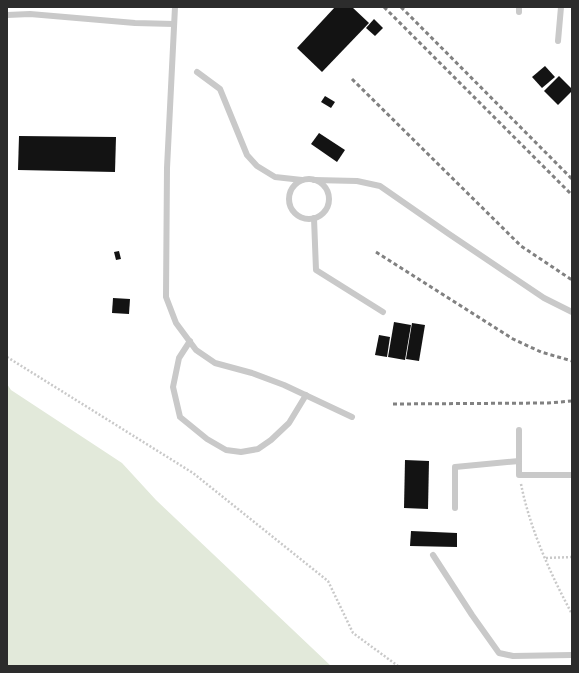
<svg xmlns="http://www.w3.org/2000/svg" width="579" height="673" font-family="'DM Sans',sans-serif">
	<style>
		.green { fill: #e2e9da }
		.building { fill: #131313 }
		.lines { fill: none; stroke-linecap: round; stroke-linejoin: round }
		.path { stroke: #c9c9c9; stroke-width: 2.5; stroke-dasharray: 2 2; stroke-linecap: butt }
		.lane { stroke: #c9c9c9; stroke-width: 6 }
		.rail { stroke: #818181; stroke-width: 3; stroke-dasharray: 4 3; stroke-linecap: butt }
	</style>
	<rect width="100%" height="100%" fill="#fff"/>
	<!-- green -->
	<path class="green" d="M7,384L11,390L122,463L156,500L331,666H7Z"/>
	<!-- building -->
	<g class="building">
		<path d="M335,7H352L369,23L322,72L297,48Z"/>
		<path d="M374,19L383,28L375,36L366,28Z"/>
		<path d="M545,66L555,77L542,88L532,77Z"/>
		<path d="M559,76L572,89V91L558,105L544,91Z"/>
		<path d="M325,96L335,102L331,108L321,102Z"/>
		<path d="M319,133L345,150L337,162L311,144Z"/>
		<path d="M19,136L116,137L115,172L18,170Z"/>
		<path d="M119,251L121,259L116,260L114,252Z"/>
		<path d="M113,298L130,299L129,314L112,313Z"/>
		<path d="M394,322L411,325L405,360L388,357Z"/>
		<path d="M412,323L425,325L419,361L406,359Z"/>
		<path d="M379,335L390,337L387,357L375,355Z"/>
		<path d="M405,460L429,461L428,509L404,508Z"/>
		<path d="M411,531L457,533V547L410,546Z"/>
	</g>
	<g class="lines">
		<!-- path -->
		<g class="path">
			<path d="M7,357L193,473L328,581L353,633L398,666"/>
			<path d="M521,484C530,529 550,573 572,614"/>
			<path d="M546,558L572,557"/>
		</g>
		<!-- lane -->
		<g class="lane">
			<path d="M175,7L167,168L166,297L176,323L196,350L215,363L252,373L284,385L352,417"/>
			<path d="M519,12V7"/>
			<path d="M7,15L30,14L135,23L174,24"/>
			<path d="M558,41L561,7"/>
			<path d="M197,72L220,89L247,155L257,166L275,177L302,180"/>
			<circle cx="309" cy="199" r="20"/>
			<path d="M314,180L357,181L380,186L449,234L544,298L572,312"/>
			<path d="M314,218L316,270L383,312"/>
			<path d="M190,341L179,358L173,387L180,417L207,439L226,450L241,452L258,449L271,440L289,423L306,395"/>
			<path d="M519,430V475H572"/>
			<path d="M455,508V467L519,461"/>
			<path d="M433,555L472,615L499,653L513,656L572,655"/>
		</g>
		<!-- rail -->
		<g class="rail">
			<path d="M384,7L572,195"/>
			<path d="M401,7L572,179"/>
			<path d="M352,79L521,246L572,280"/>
			<path d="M376,252L513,339L541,352L572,361"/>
			<path d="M393,404L548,403L572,401"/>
		</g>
	</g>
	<!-- border -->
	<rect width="579" height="673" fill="none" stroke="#2c2c2c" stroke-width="16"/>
</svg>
